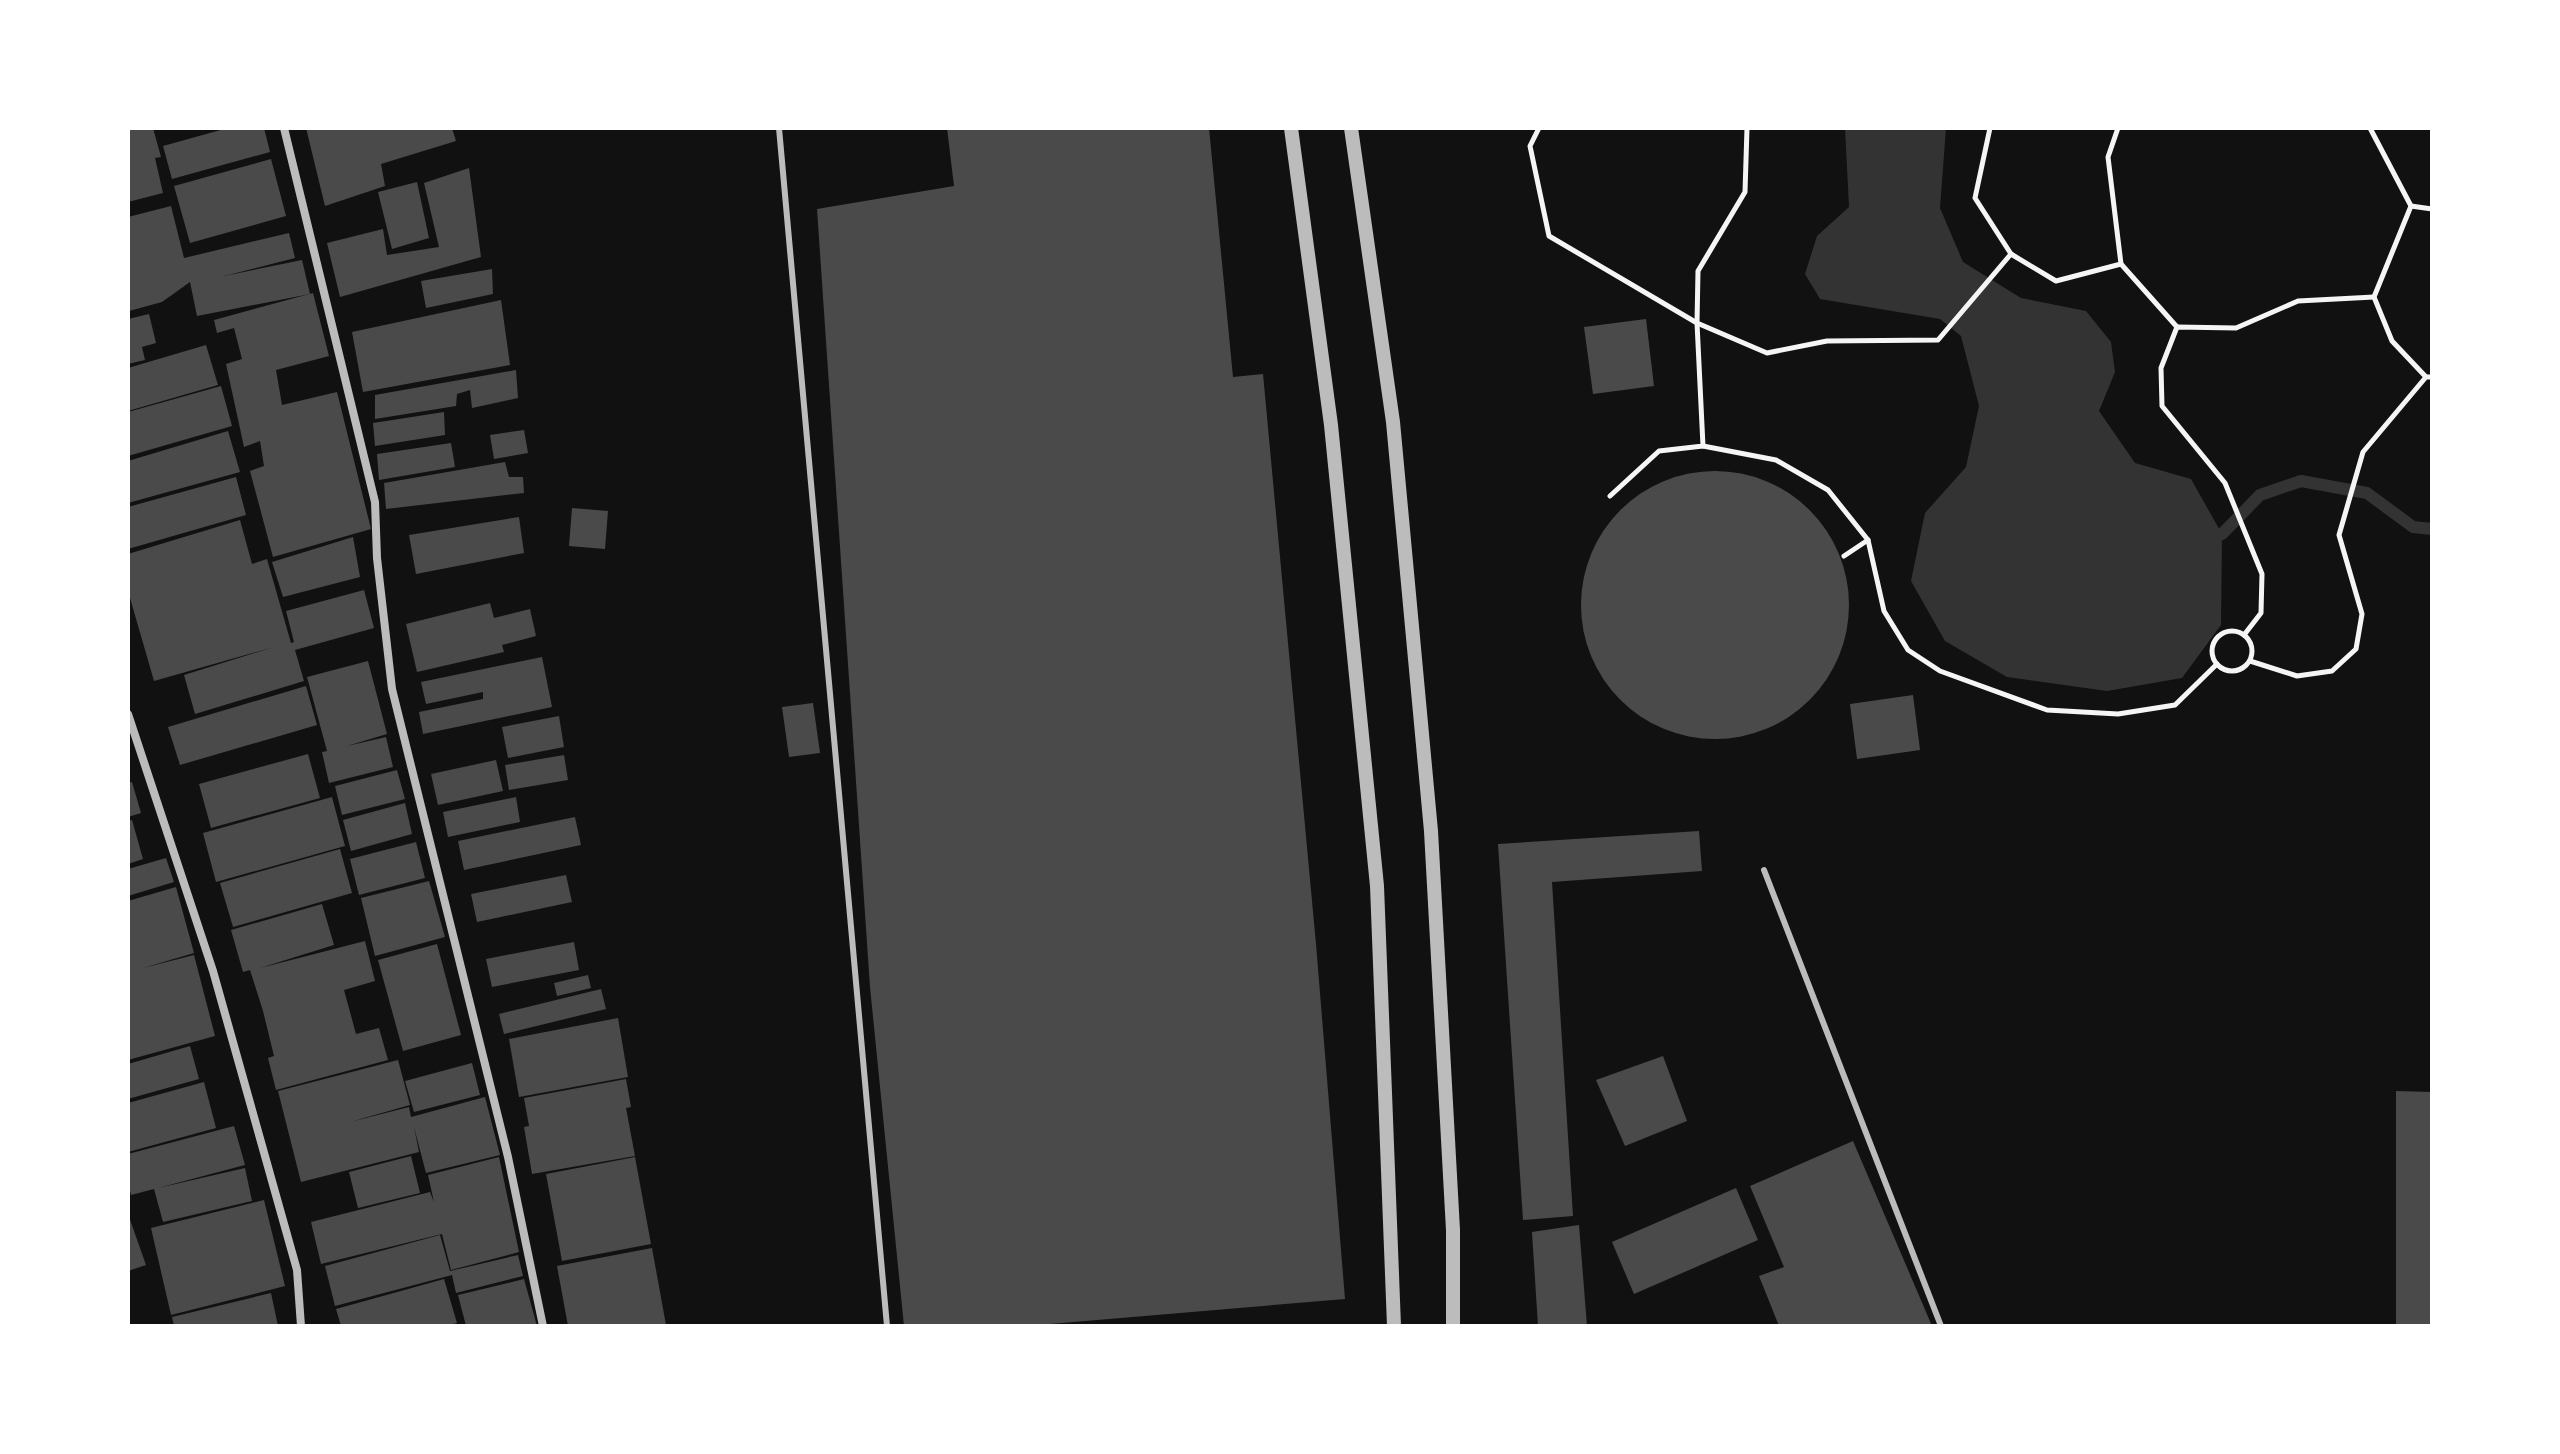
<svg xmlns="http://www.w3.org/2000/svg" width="2560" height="1454" font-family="'Work Sans',sans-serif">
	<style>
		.water { fill: #333 }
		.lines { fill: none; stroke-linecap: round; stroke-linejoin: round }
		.stream { stroke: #333; stroke-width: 12 }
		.building { fill: #4a4a4a }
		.path { stroke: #f5f5f5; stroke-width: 5 }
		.service { stroke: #bcbcbc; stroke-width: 6 }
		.minor { stroke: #bcbcbc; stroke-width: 8 }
		.tertiary { stroke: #bcbcbc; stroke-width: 14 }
	</style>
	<rect width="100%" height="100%" fill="#111"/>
	<!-- water -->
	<path class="water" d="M1845,128H1946L1940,208L1963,262L2021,298L2086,311L2111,342L2115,372L2099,411L2135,463L2191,479L2222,534L2221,625L2182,678L2107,691L2007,677L1945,641L1911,581L1925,513L1966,467L1979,406L1961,336L1940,319L1820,299L1805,274L1817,236L1849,207Z"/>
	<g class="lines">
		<!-- stream -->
		<path class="stream" d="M2222,534L2260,495L2301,481L2367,493L2413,527L2432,529"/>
	</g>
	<!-- building -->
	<g class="building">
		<path d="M128,128H153L161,157L155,158L163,193L128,202Z"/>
		<path d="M228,128H264L270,152L172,179L163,146Z"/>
		<path d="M306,128H452L456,141L381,164L385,186L325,206Z"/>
		<path d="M947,128H1209L1233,377L1263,374L1316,944L1345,1299L1026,1326H904L870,987L817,209L954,186Z"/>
		<path d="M271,159L286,216L190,243L174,186Z"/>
		<path d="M469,168L481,257L340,297L327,243L383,229L387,255L439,247L424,183Z"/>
		<path d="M417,182L429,238L392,249L378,192Z"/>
		<path d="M171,206L184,258L289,233L295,258L224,276L302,260L310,294L197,316L190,282L162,302L129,311L128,217Z"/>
		<path d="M492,269L493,294L426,308L421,281Z"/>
		<path d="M313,293L329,356L276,370L282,405L337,392L371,529L273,557L250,471L264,466L260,441L244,447L226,364L242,359L234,328L217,333L214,320Z"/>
		<path d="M501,300L510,365L363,392L352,332Z"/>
		<path d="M149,314L156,343L142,347L145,360L128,364V319Z"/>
		<path d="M1646,319L1654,386L1593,394L1584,327Z"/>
		<path d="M206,345L218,385L128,411V368Z"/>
		<path d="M516,370L518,398L472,408L470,390L457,394L456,406L375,419V395Z"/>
		<path d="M221,386L232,426L128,456V412Z"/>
		<path d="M444,412L445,435L375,446L373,423Z"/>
		<path d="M524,430L528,453L494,459L490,435Z"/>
		<path d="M228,431L240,472L128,503V461Z"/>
		<path d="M451,443L455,467L379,480L377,454Z"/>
		<path d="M505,462L509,477H523L524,493L386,509L384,483Z"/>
		<circle cx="1715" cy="605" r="134"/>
		<path d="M236,477L246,515L128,549V507Z"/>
		<path d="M572,508L608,511L605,549L569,546Z"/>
		<path d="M519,517L524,553L416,574L409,535Z"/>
		<path d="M240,520L252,564L267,559L291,643L294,642L286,611L364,590L374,628L295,650L304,681L195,714L184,675L274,647L154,681L128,591V554Z"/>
		<path d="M353,537L360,577L283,597L272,562Z"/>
		<path d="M490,603L494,618L530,609L536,636L502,645L504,652L417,672L406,624Z"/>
		<path d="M542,657L552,707L423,734L419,712L483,699V692L426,704L421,682Z"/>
		<path d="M368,661L387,734L347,746L386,737L393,767L329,783L322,752L327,751L307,677Z"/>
		<path d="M306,686L317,725L180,765L168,727Z"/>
		<path d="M1913,695L1920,750L1857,759L1850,704Z"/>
		<path d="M813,703L820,753L789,757L782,707Z"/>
		<path d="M559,716L564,747L508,758L502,727Z"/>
		<path d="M308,754L320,798L211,828L199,784Z"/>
		<path d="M564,755L568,780L509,790L505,765Z"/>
		<path d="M496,760L503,791L438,805L431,774Z"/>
		<path d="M397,770L405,799L342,815L335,786Z"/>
		<path d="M132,782L141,813L128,817V783Z"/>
		<path d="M332,797L345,846L216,882L203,833Z"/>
		<path d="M516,797L520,822L448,837L443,812Z"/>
		<path d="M405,803L412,834L351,851L343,820Z"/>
		<path d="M575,817L581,845L464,870L458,841Z"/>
		<path d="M132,820L143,859L128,864V821Z"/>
		<path d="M1699,831L1702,871L1552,882L1573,1216L1523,1220L1498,844Z"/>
		<path d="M416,842L425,878L359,895L350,859Z"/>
		<path d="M340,849L352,893L233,927L220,883Z"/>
		<path d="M166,858L174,882L128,896V869Z"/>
		<path d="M566,875L572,902L477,922L471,894Z"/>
		<path d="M429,881L445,937L375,956L361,898Z"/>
		<path d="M176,887L194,953L143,968L194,955L215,1036L128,1060V901Z"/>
		<path d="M322,904L334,945L260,968L365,941L375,981L344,990L356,1034L379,1028L388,1060L276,1090L268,1058L274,1056L263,1011L250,970L243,972L231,930Z"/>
		<path d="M574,942L579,970L492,987L486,959Z"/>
		<path d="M437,944L461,1035L403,1051L378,960Z"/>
		<path d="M588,975L591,988L557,996L554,983Z"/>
		<path d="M601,989L606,1009L504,1034L499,1014Z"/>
		<path d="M618,1018L628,1077L519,1097L509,1039Z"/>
		<path d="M190,1046L199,1079L128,1099V1064Z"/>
		<path d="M1663,1056L1687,1121L1625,1146L1596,1080Z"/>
		<path d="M398,1060L410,1105L350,1122L409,1107L411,1117L485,1097L500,1155L426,1173L414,1127L419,1152L301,1182L278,1091Z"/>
		<path d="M472,1063L480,1095L414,1112L405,1081Z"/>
		<path d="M626,1079L631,1107L626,1108L635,1156L532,1174L524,1127L529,1126L524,1098Z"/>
		<path d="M204,1082L216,1128L128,1152V1103Z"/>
		<path d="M2396,1091L2432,1092V1326H2396Z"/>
		<path d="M234,1126L245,1165L158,1188L245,1168L252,1201L163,1222L154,1189L131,1195L128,1183V1154Z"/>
		<path d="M1853,1141L1932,1326H1779L1759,1276L1784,1267L1750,1186Z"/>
		<path d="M411,1156L420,1193L358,1208L349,1172Z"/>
		<path d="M499,1157L519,1252L451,1270L442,1234L321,1264L311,1222L430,1192L434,1202L428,1175Z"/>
		<path d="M635,1157L651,1244L562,1261L546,1174Z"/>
		<path d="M1736,1188L1758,1240L1634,1294L1612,1242Z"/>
		<path d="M264,1200L285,1286L171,1315L151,1228Z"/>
		<path d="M128,1214L146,1265L128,1271Z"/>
		<path d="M1579,1225L1587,1326H1538L1532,1232Z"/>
		<path d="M440,1235L450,1271L518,1255L523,1276L456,1293L452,1275L335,1306L325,1266Z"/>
		<path d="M652,1248L666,1325L568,1326L557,1266Z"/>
		<path d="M444,1279L457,1323L445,1326H341L336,1309Z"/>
		<path d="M524,1279L537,1326H466L458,1295Z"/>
		<path d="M271,1293L278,1326H174L172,1317Z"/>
	</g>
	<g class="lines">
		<!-- path -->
		<g class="path">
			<path d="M1539,128L1530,146L1549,236L1697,323L1703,446L1659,451L1610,496"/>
			<path d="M1747,128L1745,192L1698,271L1697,323L1767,353L1827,341L1938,340L2011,254"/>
			<path d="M1990,128L1975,198L2011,254L2056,281L2121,264L2108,157L2118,128"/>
			<path d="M2370,128L2411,206L2432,209"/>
			<path d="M2411,206L2374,297L2392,341L2426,377"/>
			<path d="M2121,264L2177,327"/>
			<path d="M1703,446L1776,460L1828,490L1868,540L1884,611L1908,650L1940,671L2047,710L2118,714L2175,705L2217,664"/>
			<path d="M1844,556L1868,540"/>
			<circle cx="2232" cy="651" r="20"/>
			<path d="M2244,635L2261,613L2262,574L2225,483L2162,406L2161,368L2177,327L2236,328L2298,301L2374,297"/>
			<path d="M2250,661L2297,676L2332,671L2356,649L2362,614L2339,535L2363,452L2426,377H2432"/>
		</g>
		<!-- service -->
		<g class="service">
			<path d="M779,128L887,1326"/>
			<path d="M1764,870L1941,1326"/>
		</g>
		<!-- minor -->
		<g class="minor">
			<path d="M284,128L375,502L377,558L392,689L508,1157L543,1326"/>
			<path d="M128,714L213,971L297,1270L301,1326"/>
		</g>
		<!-- tertiary -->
		<g class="tertiary">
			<path d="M1291,128L1331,425L1377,886L1394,1326"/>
			<path d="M1351,128L1393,422L1431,831L1453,1230V1326"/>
		</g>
	</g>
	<!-- border -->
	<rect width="2560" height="1454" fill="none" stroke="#ffffff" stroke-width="260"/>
</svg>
